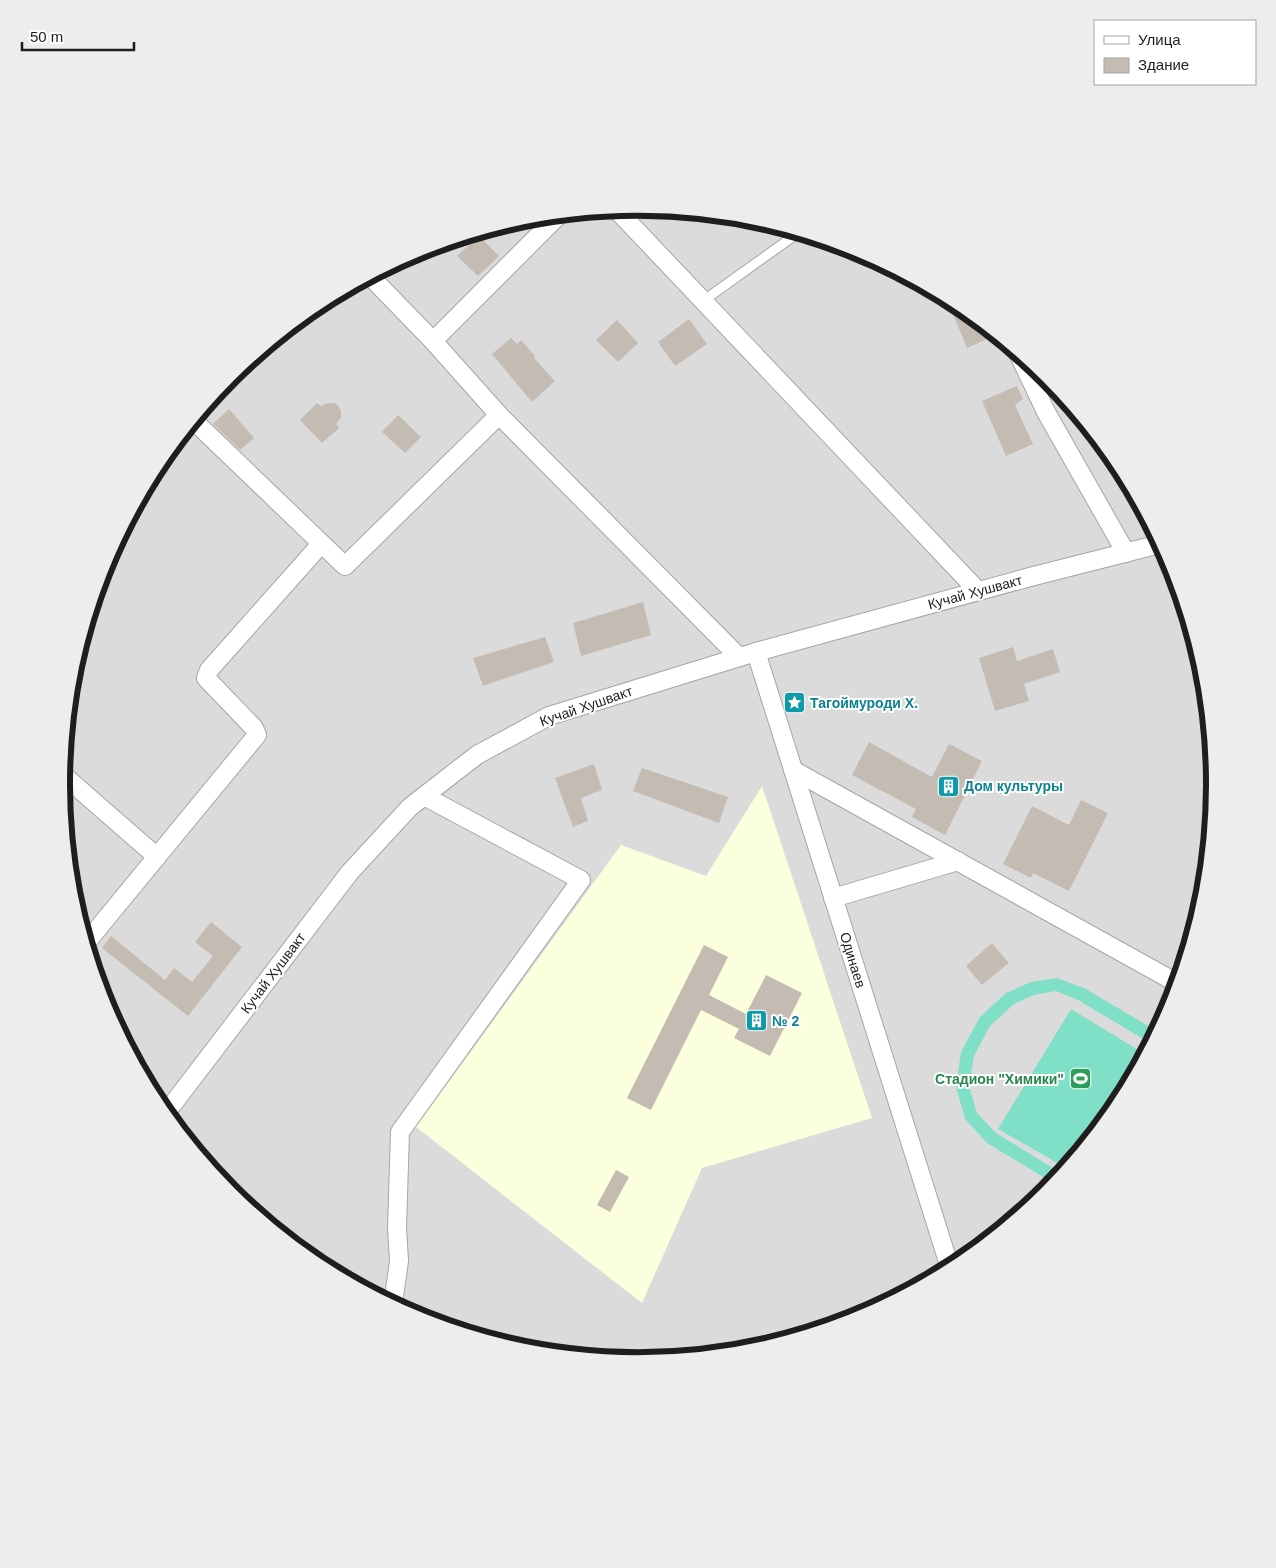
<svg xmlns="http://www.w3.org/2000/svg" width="1276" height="1568" font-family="Arial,sans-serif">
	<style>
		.residential { fill: #dcdbdb }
		.education { fill: #fbffdd }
		.pitch { fill: #80e0c7 }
		.building { fill: #c4bcb3 }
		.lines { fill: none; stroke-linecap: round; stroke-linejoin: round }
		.lane-casing { stroke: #a5a5a5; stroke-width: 11 }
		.street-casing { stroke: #a5a5a5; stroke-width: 20 }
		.lane { stroke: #fff; stroke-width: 9 }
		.street { stroke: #fff; stroke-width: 18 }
		.labels { text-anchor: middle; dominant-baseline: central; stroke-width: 4; stroke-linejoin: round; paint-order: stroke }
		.street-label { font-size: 14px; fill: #1e1e1e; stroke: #fff }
		.culture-label { font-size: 14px; font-weight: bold; fill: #0d838f; stroke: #fff; text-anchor: start }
		.leisure-label { font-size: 14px; font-weight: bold; fill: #27864d; stroke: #fff; text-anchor: end }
		.rim { fill: none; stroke: #1e1e1e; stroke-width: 6 }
	</style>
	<rect width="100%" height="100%" fill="#efede4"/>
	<!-- residential -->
	<circle class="residential" cx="638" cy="784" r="575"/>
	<!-- education -->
	<path class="education" d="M762,786L872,1118L702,1168L642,1303L416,1127L621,845L706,876Z"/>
	<!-- pitch -->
	<g class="pitch">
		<path d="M1057,978L1084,988L1157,1031L1150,1043L1078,1000L1056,991L1034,995L1014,1004L990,1026L974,1056L969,1086L977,1113L996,1133L1061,1173L1053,1183L987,1143L965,1119L956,1087L961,1052L980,1017L1006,993L1031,982Z"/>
		<path d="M1071,1009L1145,1054L1117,1105L1066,1168L998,1129Z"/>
	</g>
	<!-- building -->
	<g class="building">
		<path d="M479,236L499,256L478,276L457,256Z"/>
		<path d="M963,308L980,322L987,339L967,348L952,312Z"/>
		<path d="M689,319L707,344L675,366L658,342Z"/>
		<path d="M617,320L638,343L618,362L596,340Z"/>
		<path d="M511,338L517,344L521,340L535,356L534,358L555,381L532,402L492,354Z"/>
		<path d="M1017,386L1023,399L1015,405L1033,444L1006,456L982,401Z"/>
		<path d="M317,403L321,406L328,403H335L338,405L341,411V418L336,424L339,428L322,443L300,420Z"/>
		<path d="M229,409L254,438L240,450L213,424Z"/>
		<path d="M398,415L421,437L405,453L382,432Z"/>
		<path d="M643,602L651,635L581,656L573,623Z"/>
		<path d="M545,637L554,662L483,686L473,658Z"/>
		<path d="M1013,647L1017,661L1053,649L1060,672L1024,684L1029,701L995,711L979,658Z"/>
		<path d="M869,742L932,777L949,744L982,761L945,835L912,817L916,809L852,775Z"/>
		<path d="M594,764L602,790L581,798L588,821L573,827L555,778Z"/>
		<path d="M642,768L728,797L719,823L633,791Z"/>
		<path d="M1081,800L1108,813L1069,891L1033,873L1031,878L1003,864L1032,806L1069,825Z"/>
		<path d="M211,922L242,947L188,1016L102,948L111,936L165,980L174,968L192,982L213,956L195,942Z"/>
		<path d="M992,943L1009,963L982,985L966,966Z"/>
		<path d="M704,945L728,957L709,995L746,1014L766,975L802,993L770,1056L734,1038L739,1029L701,1010L651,1110L627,1098Z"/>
		<path d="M616,1170L629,1177L610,1212L597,1205Z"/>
	</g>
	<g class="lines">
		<defs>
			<path id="lane" d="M703,301L798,233"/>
			<g id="street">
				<path d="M616,209L978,591"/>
				<path d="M370,276L433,341L499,415L739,657"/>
				<path d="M433,341L559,215"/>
				<path d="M1018,353L1046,412L1126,553"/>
				<path d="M194,421L345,566L499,415"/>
				<path d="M756,652L950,1268"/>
				<path d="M793,770L1177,983"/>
				<path d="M62,774L157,857"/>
				<path d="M833,898L958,861"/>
				<path d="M86,943L257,735L254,728L206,678L209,670L321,544"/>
				<path d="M166,1113L350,872L410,807L477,755L549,716L756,652L1030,577L1160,544"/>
				<path d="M393,1304L399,1261L397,1228L400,1132L581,880L424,796"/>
			</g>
		</defs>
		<!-- lane casing -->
		<use href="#lane" class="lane-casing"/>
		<!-- street casing -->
		<use href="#street" class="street-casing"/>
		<!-- lane -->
		<use href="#lane" class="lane"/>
		<!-- street -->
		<use href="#street" class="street"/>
	</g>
	<!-- icons -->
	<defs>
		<symbol id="sight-square" viewBox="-11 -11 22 22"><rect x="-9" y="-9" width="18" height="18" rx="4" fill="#0f9aa8" stroke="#fff"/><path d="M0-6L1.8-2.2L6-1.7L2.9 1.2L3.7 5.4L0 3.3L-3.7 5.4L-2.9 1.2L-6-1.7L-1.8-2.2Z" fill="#fff"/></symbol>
		<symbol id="building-square" viewBox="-11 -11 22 22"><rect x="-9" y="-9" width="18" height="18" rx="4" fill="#0f9aa8" stroke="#fff"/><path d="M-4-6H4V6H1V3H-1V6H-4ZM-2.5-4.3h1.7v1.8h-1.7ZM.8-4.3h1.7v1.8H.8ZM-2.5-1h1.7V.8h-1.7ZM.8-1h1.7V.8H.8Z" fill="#fff"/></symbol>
		<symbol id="stadium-square" viewBox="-11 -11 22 22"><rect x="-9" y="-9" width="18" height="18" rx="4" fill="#2e9e5b" stroke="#fff"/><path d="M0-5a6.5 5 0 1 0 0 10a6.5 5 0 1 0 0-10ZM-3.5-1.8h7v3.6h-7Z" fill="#fff"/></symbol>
	</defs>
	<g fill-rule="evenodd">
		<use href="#sight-square" x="782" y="690" width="25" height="25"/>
		<use href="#building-square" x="936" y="774" width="25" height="25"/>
		<use href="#building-square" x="744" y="1008" width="25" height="25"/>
		<use href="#stadium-square" x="1068" y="1066" width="25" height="25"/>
	</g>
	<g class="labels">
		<!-- street labels -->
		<g class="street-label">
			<text transform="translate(975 592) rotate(-15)">Кучай Хушвакт</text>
			<text transform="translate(586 706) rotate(-19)">Кучай Хушвакт</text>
			<text transform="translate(853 960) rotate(73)">Одинаев</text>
			<text transform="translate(273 973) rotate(-53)">Кучай Хушвакт</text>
		</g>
		<!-- culture labels -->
		<g class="culture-label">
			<text x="810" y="703">Тагоймуроди Х.</text>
			<text x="964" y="786">Дом культуры</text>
			<text x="772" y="1021">№ 2</text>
		</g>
		<!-- leisure labels -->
		<g class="leisure-label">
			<text x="1064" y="1079">Стадион "Химики"</text>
		</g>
	</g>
	<!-- crop -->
	<path d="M0 0H1276V1568H0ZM70 784a568 568 0 1 1 1136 0a568 568 0 1 1-1136 0Z" fill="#ededed" fill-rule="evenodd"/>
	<path class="rim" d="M70 784a568 568 0 1 1 1136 0a568 568 0 1 1-1136 0Z"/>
	<!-- legend -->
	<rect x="1094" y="20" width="162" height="65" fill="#ffffff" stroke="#a5a5a5"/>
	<rect x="1104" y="36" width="25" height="8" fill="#ffffff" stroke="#a5a5a5"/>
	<text x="1138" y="45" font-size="15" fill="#1e1e1e">Улица</text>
	<rect x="1104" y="58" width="25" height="15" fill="#c4bcb3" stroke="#a5a5a5"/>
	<text x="1138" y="70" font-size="15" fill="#1e1e1e">Здание</text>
	<!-- scale -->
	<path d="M22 42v8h112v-8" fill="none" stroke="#1e1e1e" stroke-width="2.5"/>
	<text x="30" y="42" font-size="15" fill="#1e1e1e" stroke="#ffffff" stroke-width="4" paint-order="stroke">50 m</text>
</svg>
